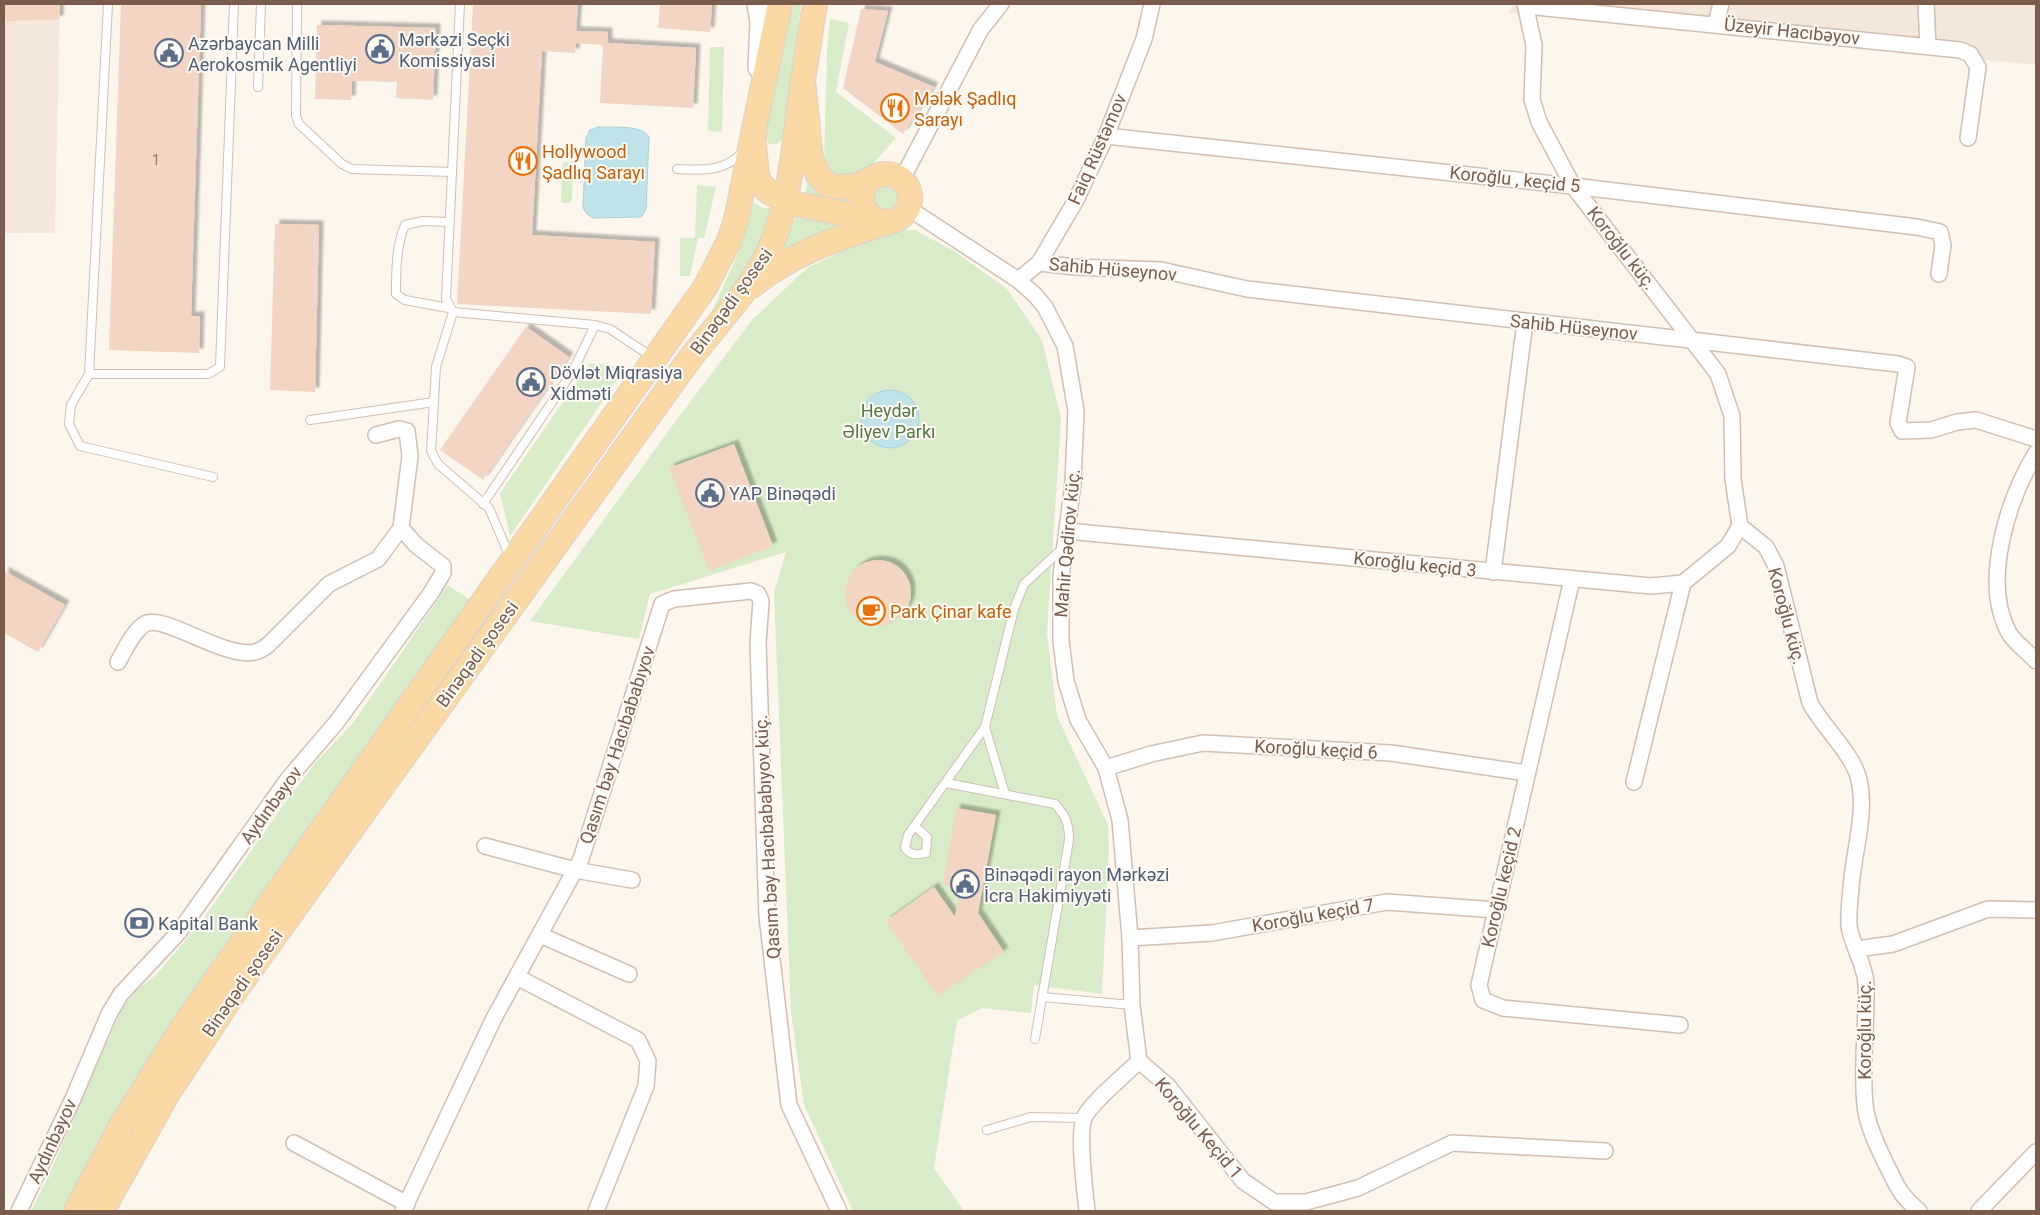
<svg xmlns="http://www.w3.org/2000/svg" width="2040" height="1215" font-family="Roboto,sans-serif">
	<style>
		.residential { fill: #f5e8da }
		.green { fill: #d8ecc9 }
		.water { fill: #bfe3e8; stroke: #a5d3da }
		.building { fill: #f3d5c3; filter: url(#shadow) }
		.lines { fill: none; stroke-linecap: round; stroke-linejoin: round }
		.service-casing { stroke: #d1beb0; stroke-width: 10 }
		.minor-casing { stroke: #d1beb0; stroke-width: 18 }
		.secondary-casing { stroke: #d6c0b0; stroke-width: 24 }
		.primary-casing { stroke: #dad1cd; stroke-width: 26 }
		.service { stroke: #fff; stroke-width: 8 }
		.minor { stroke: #fff; stroke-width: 15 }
		.secondary { stroke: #fff; stroke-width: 21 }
		.primary { stroke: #fbd9a5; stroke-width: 24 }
		.labels { text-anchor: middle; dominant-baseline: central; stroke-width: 4; stroke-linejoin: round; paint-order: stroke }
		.number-label { font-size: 15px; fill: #987a6a }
		.street-label { font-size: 18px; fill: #7a5c4d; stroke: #fffaf3 }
		.service-label { font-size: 18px; fill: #4e5e75; stroke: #fffaf3; text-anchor: start }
		.food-label { font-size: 18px; fill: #c56008; stroke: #fffaf3; text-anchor: start }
		.park-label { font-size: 18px; fill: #537a41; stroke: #fffaf3 }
	</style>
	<defs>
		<filter id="shadow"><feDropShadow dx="4.5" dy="-4.5" stdDeviation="1" flood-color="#0004"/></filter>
	</defs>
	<rect width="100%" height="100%" fill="#fdf6ec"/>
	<!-- residential -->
	<g class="residential">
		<path d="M4,4H60L55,233H4Z"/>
		<path d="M1513,4H2036V65L1509,13Z"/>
	</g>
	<!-- green -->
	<g class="green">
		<path d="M793,4H801L783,139L776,144H769L765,137Z"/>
		<path d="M830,19L849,23L836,92L896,138L862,176L835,177L824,163L827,50Z"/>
		<path d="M710,47H724L722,132L708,131Z"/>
		<path d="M565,162H571L573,165L572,200L569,203H563L561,200L562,166Z"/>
		<path d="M809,177L849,197L848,208L804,197Z"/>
		<circle cx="886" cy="198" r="15"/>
		<path d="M697,185L716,187L704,238H698L690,276H680V238H695Z"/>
		<path d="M753,202L763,208H775L756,254L737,285L709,318L737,256Z"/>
		<path d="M795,218L848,223L776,261Z"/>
		<path d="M915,230L954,251L1007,289L1042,340L1061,419L1047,633L1057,716L1108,825L1109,849L1102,994L1034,985L1031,1013L982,1008L957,1021L934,1168L964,1211H853L804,1105L791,1012L774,593L786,552L650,594L639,639L530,621L675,422L752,320L807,268L860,243L892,231Z"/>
		<path d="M590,363L626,367L510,536L500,493Z"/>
		<path d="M448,585L470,600L176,1014L63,1211H31L48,1177L121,1010L137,990L157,974L203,919L285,803L317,761L353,723Z"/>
	</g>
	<!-- water -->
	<g class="water">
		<path d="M598,127C612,128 641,124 649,137L646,210L641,217L593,218L587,214L583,208L586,138L590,130Z"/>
		<circle cx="890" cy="419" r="29"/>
	</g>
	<!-- building -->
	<g class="building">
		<path d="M4,4H60L59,20L4,21Z"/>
		<path d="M121,4H201L191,316H200L199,353L109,350Z"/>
		<path d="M473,4H578L576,31L608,32V43L696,48L693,108L600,103L603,45L576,43L575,53L542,51L532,235L655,242L651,314L457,304Z"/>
		<path d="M660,4H712L710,32L658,28Z"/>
		<path d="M861,9L888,11L875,62L934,87L903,134L843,88Z"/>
		<path d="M317,25L436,28L433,100L396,98L397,82L352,81L351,100L315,99Z"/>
		<path d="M275,224L319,225L315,392L270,390Z"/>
		<path d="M526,327L569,357L483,480L440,450Z"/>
		<path d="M734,444L773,546L709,571L669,468Z"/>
		<circle cx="878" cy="593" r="33"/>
		<path d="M4,571L65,605L38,652L4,633Z"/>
		<path d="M956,808L996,815L978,913L1004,952L937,996L886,921L934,887L955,917L960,888L943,885Z"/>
	</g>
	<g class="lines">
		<defs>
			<g id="service">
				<path d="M108,4L89,374L71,405L69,424L80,446L213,477"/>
				<path d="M297,4L296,116L299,124L342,164L352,169L452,172"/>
				<path d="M460,4L446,299L453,312L595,325L610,329L652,357"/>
				<path d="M258,87L261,4"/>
				<path d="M677,169C702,170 724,172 742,153"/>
				<path d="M449,308L405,300L396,294C396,273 396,245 405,225L423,221L449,222"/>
				<path d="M453,312L436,367L431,451L438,464L489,508L510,557"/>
				<path d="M89,374H208L220,367L234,4"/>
				<path d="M310,420L434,402"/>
				<path d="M483,504L573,371L595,325"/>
				<path d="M985,727L1005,794"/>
				<path d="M946,783L1055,804C1066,816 1069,823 1069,840L1035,1039"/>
				<path d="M915,826L927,837L926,853C917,855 911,856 905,848L908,835L985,727L1014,609L1024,584L1064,547"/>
				<path d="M1042,997L1132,1005"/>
				<path d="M987,1130L1031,1117L1084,1118"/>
			</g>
			<g id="minor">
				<path d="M1525,4L1534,45L1532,99L1539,122L1573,186L1718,374L1732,416L1733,479L1740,526L1766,547L1776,566L1810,703C1823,727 1850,751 1858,776C1868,811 1853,853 1851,888C1850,900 1848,915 1849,926C1852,946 1865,964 1866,984C1867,1025 1861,1065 1865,1105C1867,1125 1878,1148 1887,1166C1898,1188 1900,1195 1919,1211"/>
				<path d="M1926,4L1928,46"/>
				<path d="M1526,6L1960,50L1970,54L1978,67L1968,138"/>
				<path d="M1716,23L1721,4"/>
				<path d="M1106,136L1573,186L1917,227L1940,232L1943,245L1939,274"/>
				<path d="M902,179L981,29L1001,4"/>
				<path d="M908,208L1018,280L1035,295L1045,307L1065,346L1076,411L1073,483L1061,576V641L1066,681L1078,720L1106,768L1120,820L1130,938L1132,1005L1139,1061"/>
				<path d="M1039,263L1075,267L1161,270L1247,289L1898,364L1907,367L1898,423L1902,431L1931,430L1957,422L1976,420L2036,439"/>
				<path d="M1018,280L1039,263L1076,200L1106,136L1144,39L1152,4"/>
				<path d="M2036,453C2008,499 1981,582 2009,633C2015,643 2028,652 2036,661"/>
				<path d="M1067,531L1651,586L1683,583L1728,546L1740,526"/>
				<path d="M1493,572L1525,322"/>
				<path d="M1572,579L1479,985L1483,1000L1503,1008L1680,1025"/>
				<path d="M118,662C125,650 133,631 145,624C163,613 224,659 255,652C259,651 264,648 268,645L329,584L378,559L401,528"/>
				<path d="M1106,768L1151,754L1203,743L1391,753L1527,773"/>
				<path d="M1634,782L1683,583"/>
				<path d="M485,846L575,870L632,880"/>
				<path d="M540,935L629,974"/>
				<path d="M1130,938L1212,933L1387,902L1496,910"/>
				<path d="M1857,949L1893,944L1988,909L2036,910"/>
				<path d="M517,977L638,1040L648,1061L646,1086L596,1211"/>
				<path d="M1139,1061L1168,1086L1243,1181L1274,1202H1306L1358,1188L1452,1143L1605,1151"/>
				<path d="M294,1143L407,1204"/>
				<path d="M19,1211L72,1101L109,1014L121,994L179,932L288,779L336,723L431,593L443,573V566L416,545L401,528L410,456L407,431L399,429L376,435"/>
				<path d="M403,1211L494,1018L581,859L662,604L674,599L751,591L758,594L761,601L758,644L767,916L789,1105L839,1211"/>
				<path d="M1087,1211C1085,1191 1077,1131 1085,1116C1094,1100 1125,1075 1139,1061"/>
				<path d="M1979,1211L2036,1152"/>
			</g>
			<path id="secondary" d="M758,4L761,22L759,68"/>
			<g id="primary">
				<path d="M780,4L753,134L757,176L762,186L769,192L791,203L881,221"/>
				<path d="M815,4L803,80L811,159L818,175L827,184L835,187L856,186L872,179"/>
				<circle cx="886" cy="198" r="24"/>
				<path d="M752,286C790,254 840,237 886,223"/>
				<path d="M76,1211L121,1126L184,1025L706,286L729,241L737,216L753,134"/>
				<path d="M102,1211L168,1093L236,990L686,364C712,329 751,290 769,251C791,203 795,133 803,80"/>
			</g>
		</defs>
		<!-- service casing -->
		<use href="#service" class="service-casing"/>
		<!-- minor casing -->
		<use href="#minor" class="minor-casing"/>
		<!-- secondary casing -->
		<use href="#secondary" class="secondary-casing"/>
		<!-- primary casing -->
		<use href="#primary" class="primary-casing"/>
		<!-- service -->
		<use href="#service" class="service"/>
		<!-- minor -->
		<use href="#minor" class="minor"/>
		<!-- secondary -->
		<use href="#secondary" class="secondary"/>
		<!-- primary -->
		<use href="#primary" class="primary"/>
	</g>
	<!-- icons -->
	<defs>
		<symbol id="civic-ring" viewBox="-11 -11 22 22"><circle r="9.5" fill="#fffaf3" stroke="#5c6f8a" stroke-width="1.5"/><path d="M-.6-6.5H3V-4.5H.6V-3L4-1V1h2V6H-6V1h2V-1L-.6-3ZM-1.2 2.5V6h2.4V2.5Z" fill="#5c6f8a"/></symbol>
		<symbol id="restaurant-ring" viewBox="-11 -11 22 22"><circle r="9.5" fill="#fffaf3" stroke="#e8710a" stroke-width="1.5"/><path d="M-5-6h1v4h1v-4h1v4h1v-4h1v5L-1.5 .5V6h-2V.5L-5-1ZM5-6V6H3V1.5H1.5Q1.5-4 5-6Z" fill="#e8710a"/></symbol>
		<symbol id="cafe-ring" viewBox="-11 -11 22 22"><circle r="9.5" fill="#fffaf3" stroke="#e8710a" stroke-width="1.5"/><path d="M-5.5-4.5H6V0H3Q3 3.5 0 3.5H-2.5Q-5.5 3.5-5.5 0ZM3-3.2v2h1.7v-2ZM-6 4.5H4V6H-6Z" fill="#e8710a"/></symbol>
		<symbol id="bank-ring" viewBox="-11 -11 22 22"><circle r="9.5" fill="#fffaf3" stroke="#5c6f8a" stroke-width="1.5"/><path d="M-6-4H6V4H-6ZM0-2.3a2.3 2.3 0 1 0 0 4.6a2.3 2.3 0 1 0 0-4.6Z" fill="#5c6f8a"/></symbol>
	</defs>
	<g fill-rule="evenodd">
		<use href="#civic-ring" x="364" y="33" width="32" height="32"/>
		<use href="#civic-ring" x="153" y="37" width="32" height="32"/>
		<use href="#restaurant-ring" x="879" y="92" width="32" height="32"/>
		<use href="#restaurant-ring" x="507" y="145" width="32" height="32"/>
		<use href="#civic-ring" x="515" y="366" width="32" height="32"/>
		<use href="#civic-ring" x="694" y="477" width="32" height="32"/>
		<use href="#cafe-ring" x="855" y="595" width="32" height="32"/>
		<use href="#civic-ring" x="949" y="868" width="32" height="32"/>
		<use href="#bank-ring" x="123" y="907" width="32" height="32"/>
	</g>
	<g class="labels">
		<!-- number labels -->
		<g class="number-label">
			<text x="156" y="160">1</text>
		</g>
		<!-- street labels -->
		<g class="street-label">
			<text transform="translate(1792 31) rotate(6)">Üzeyir Hacıbəyov</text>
			<text transform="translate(1097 149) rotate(-66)">Faiq Rüstəmov</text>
			<text transform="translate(1515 179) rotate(6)">Koroğlu , keçid 5</text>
			<text transform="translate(1622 248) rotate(52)">Koroğlu küç.</text>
			<text transform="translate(1113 269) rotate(5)">Sahib Hüseynov</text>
			<text transform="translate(731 301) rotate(-54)">Binəqədi şosesi</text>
			<text transform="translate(1574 327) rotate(6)">Sahib Hüseynov</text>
			<text transform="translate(1067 543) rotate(-85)">Mahir Qədirov küç.</text>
			<text transform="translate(1415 564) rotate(6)">Koroğlu keçid 3</text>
			<text transform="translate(1787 616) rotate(75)">Koroğlu küç.</text>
			<text transform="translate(477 654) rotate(-54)">Binəqədi şosesi</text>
			<text transform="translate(617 745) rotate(-72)">Qasım bəy Hacıbababıyov</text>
			<text transform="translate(1316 749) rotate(3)">Koroğlu keçid 6</text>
			<text transform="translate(271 805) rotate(-54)">Aydınbəyov</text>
			<text transform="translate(767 837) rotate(-93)">Qasım bəy Hacıbababıyov küç.</text>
			<text transform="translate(1501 887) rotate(-77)">Koroğlu keçid 2</text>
			<text transform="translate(1313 915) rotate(-10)">Koroğlu keçid 7</text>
			<text transform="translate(242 983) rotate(-55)">Binəqədi şosesi</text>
			<text transform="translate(1864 1030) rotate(-90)">Koroğlu küç.</text>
			<text transform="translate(1199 1128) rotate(50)">Koroğlu Keçid 1</text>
			<text transform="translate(52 1141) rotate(-65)">Aydınbəyov</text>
		</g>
		<!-- service labels -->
		<g class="service-label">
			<text x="399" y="39">Mərkəzi Seçki<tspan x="399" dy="21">Komissiyasi</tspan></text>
			<text x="188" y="43">Azərbaycan Milli<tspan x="188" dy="21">Aerokosmik Agentliyi</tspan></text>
			<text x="550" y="372">Dövlət Miqrasiya<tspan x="550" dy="21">Xidməti</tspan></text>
			<text x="729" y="493">YAP Binəqədi</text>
			<text x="984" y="874">Binəqədi rayon Mərkəzi<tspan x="984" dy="21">İcra Hakimiyyəti</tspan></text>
			<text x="158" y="923">Kapital Bank</text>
		</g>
		<!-- food labels -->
		<g class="food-label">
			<text x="914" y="98">Mələk Şadlıq<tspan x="914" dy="21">Sarayı</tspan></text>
			<text x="542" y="151">Hollywood<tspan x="542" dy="21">Şadlıq Sarayı</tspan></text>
			<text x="890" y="611">Park Çinar kafe</text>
		</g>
		<!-- park labels -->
		<g class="park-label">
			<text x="889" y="410">Heydər<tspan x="889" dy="21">Əliyev Parkı</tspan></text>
		</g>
	</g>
	<!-- border -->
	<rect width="2040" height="1215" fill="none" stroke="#7a5c4d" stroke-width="10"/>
</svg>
